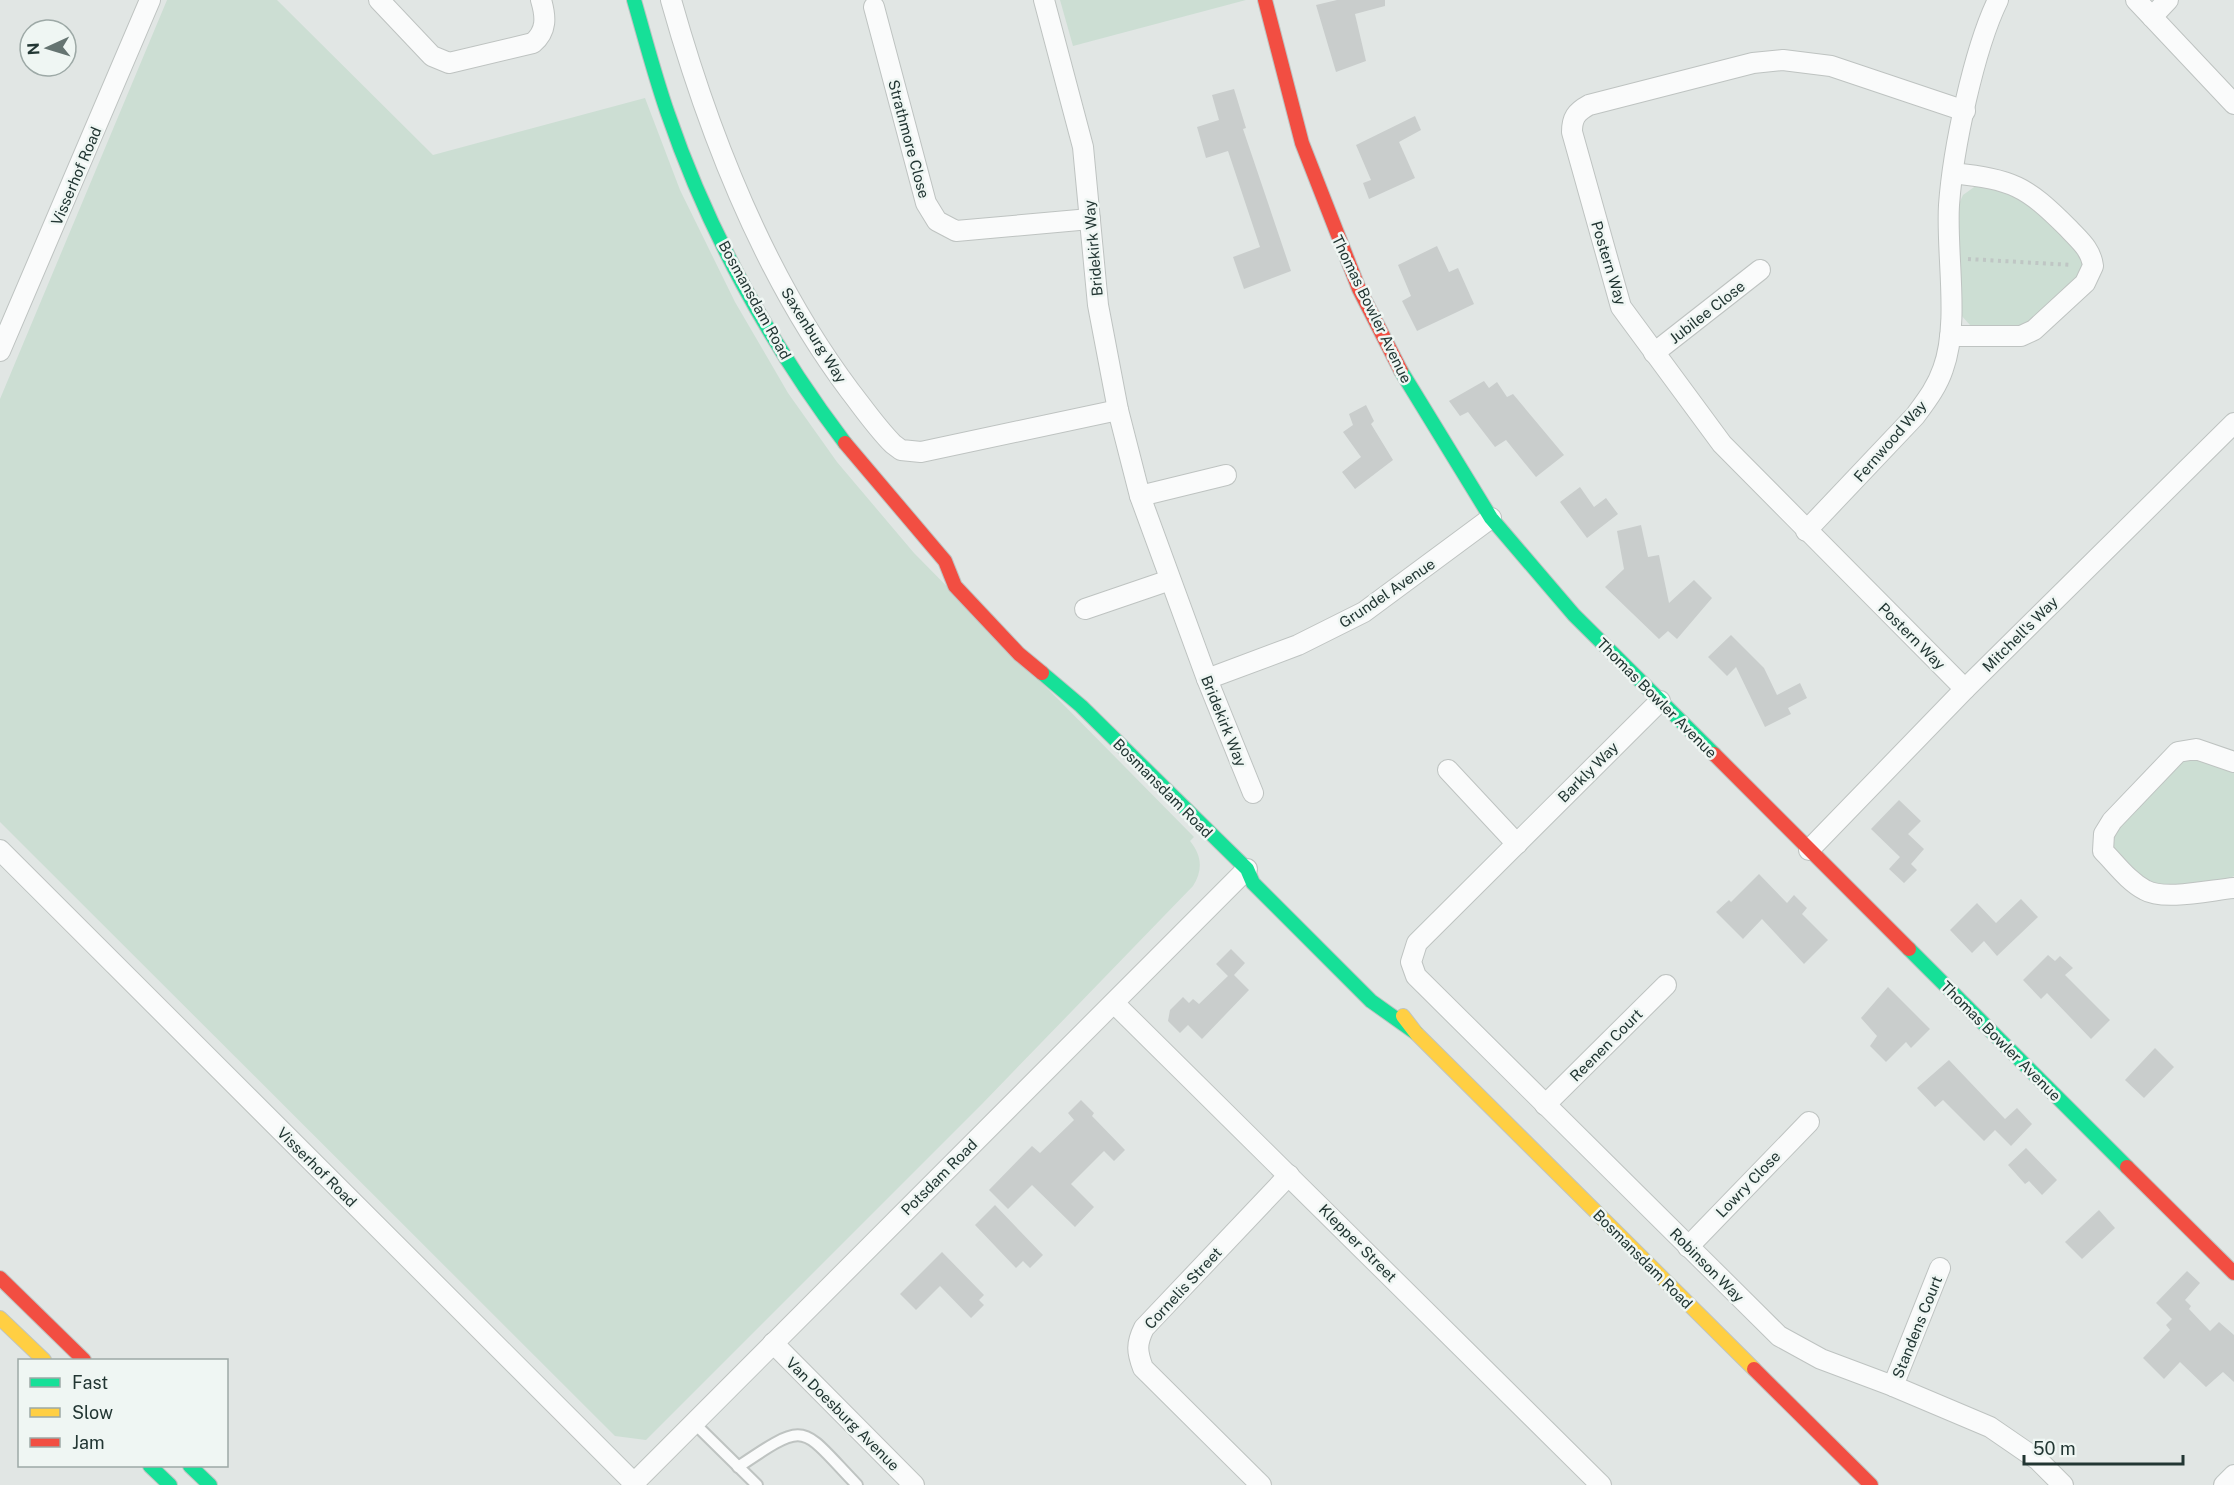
<svg xmlns="http://www.w3.org/2000/svg" width="2234" height="1485" font-family="'Public Sans',sans-serif">
	<style>
		.green { fill: #ccded3 }
		.building { fill: #c9cdcc }
		.lines { fill: none; stroke-linecap: round; stroke-linejoin: round }
		.lane-casing { stroke: #bec3c1; stroke-width: 14 }
		.street-casing { stroke: #bec3c1; stroke-width: 22 }
		.fast-casing { stroke: #bec4c2; stroke-width: 16 }
		.slow-casing { stroke: #bec4c2; stroke-width: 16 }
		.jam-casing { stroke: #bec4c2; stroke-width: 16 }
		.path { stroke: #bfc6c4; stroke-width: 4; stroke-dasharray: 3 4.5; stroke-linecap: butt }
		.lane { stroke: #fafbfb; stroke-width: 10 }
		.street { stroke: #fafbfb; stroke-width: 20 }
		.fast { stroke: #16e098; stroke-width: 14 }
		.slow { stroke: #ffcf43; stroke-width: 14 }
		.jam { stroke: #f24e42; stroke-width: 14 }
		.labels { text-anchor: middle; dominant-baseline: central; stroke-width: 5; stroke-linejoin: round; paint-order: stroke }
		.street-label { font-size: 15px; fill: #223633; stroke: #eff6f3 }
	</style>
	<rect width="100%" height="100%" fill="#e1e6e4"/>
	<!-- green -->
	<g class="green">
		<path d="M167,0H277L433,155L645,98L680,190L735,302L788,393L837,462L914,553L1194,837L1190,841C1202,856 1203,870 1193,886L982,1104L646,1440L615,1436L0,822V399Z"/>
		<path d="M1060,0H1246L1073,46Z"/>
		<path d="M1977,185L2019,195L2076,247L2083,263L2081,275L2037,319L2021,328H1976L1970,325L1960,314L1958,206L1963,195Z"/>
		<path d="M2196,757L2234,773V876L2226,880L2165,888L2146,881L2113,847L2112,830L2182,760Z"/>
	</g>
	<!-- building -->
	<g class="building">
		<path d="M1337,0H1385V6L1355,14L1366,61L1336,72L1316,5Z"/>
		<path d="M1234,89L1246,128L1243,129L1291,271L1244,289L1233,257L1260,247L1228,151L1206,158L1197,127L1219,120L1212,95Z"/>
		<path d="M1415,116L1421,130L1399,142L1415,178L1369,199L1363,183L1371,180L1356,145Z"/>
		<path d="M1437,246L1449,272L1458,268L1474,304L1417,331L1402,301L1411,296L1398,265Z"/>
		<path d="M1484,381L1489,388L1497,382L1507,397L1513,394L1564,455L1536,477L1506,440L1495,447L1468,412L1460,416L1449,401Z"/>
		<path d="M1366,405L1374,421L1371,424L1393,460L1355,489L1342,472L1361,457L1343,432L1353,425L1349,414Z"/>
		<path d="M1580,487L1594,507L1606,498L1618,514L1587,538L1560,502Z"/>
		<path d="M1641,525L1648,557L1659,555L1669,603L1694,580L1712,598L1677,639L1668,631L1659,639L1605,587L1624,569L1617,531Z"/>
		<path d="M1731,635L1764,668L1777,695L1800,683L1807,698L1788,708L1791,714L1765,727L1736,667L1727,676L1708,657Z"/>
		<path d="M1899,800L1921,821L1908,834L1924,849L1911,864L1917,870L1904,883L1889,869L1900,857L1871,829Z"/>
		<path d="M1759,874L1787,903L1794,895L1807,908L1802,914L1828,940L1804,964L1762,919L1743,939L1716,912L1729,900L1731,902Z"/>
		<path d="M2021,899L2038,917L1997,956L1984,941L1972,953L1950,930L1977,903L1996,923Z"/>
		<path d="M1231,949L1245,963L1234,975L1249,990L1202,1039L1188,1025L1180,1033L1168,1021L1170,1010L1183,997L1189,1003L1193,999L1199,1004L1228,976L1216,964Z"/>
		<path d="M2048,955L2055,961L2060,956L2073,968L2065,975L2110,1020L2091,1039L2047,993L2041,999L2023,980Z"/>
		<path d="M1888,987L1930,1029L1911,1048L1906,1042L1886,1062L1870,1046L1877,1036L1861,1018Z"/>
		<path d="M2155,1048L2174,1067L2144,1098L2125,1080Z"/>
		<path d="M1949,1060L2005,1119L2017,1108L2032,1124L2011,1146L1995,1130L1984,1141L1943,1100L1935,1107L1917,1088Z"/>
		<path d="M1081,1100L1094,1113L1092,1116L1125,1150L1114,1161L1104,1151L1071,1184L1094,1207L1075,1227L1032,1185L1008,1209L989,1190L1032,1146L1040,1153L1074,1120L1068,1113Z"/>
		<path d="M2026,1148L2057,1180L2042,1195L2029,1181L2025,1184L2008,1165Z"/>
		<path d="M995,1205L1043,1255L1030,1268L1023,1261L1016,1268L975,1225Z"/>
		<path d="M2099,1210L2115,1228L2082,1259L2065,1242Z"/>
		<path d="M942,1252L984,1295L979,1300L984,1305L971,1318L940,1286L916,1310L900,1294Z"/>
		<path d="M2187,1271L2200,1283L2185,1300L2191,1306L2189,1309L2210,1331L2219,1322L2234,1335V1382L2223,1372L2206,1387L2180,1362L2164,1379L2143,1358L2170,1330L2166,1325L2172,1319L2156,1303Z"/>
	</g>
	<g class="lines">
		<defs>
			<g id="lane">
				<path d="M694,1423L757,1485"/>
				<path d="M738,1467C809,1419 800,1426 857,1485"/>
			</g>
			<g id="street">
				<path d="M379,0L432,56L449,63L533,43C547,31 546,17 541,0"/>
				<path d="M671,0C709,135 766,279 850,391C864,409 877,428 893,444L901,450L921,452L1118,410"/>
				<path d="M1044,0L1083,147L1098,305L1118,410L1140,496L1207,679L1253,793"/>
				<path d="M2136,0L2234,104"/>
				<path d="M874,7L926,203L937,221L956,231L1090,219"/>
				<path d="M2152,17L2168,0"/>
				<path d="M1950,336H2021L2034,330L2085,283L2093,266C2091,249 2079,240 2068,228C2025,185 2013,180 1953,173"/>
				<path d="M0,351L150,0"/>
				<path d="M1654,353L1760,270"/>
				<path d="M1140,496L1226,475"/>
				<path d="M1806,531L1915,416C1926,401 1937,387 1943,369C1960,323 1946,254 1949,205C1953,149 1974,49 1998,0"/>
				<path d="M1085,609L1170,580"/>
				<path d="M1207,679L1298,645L1364,612L1491,518"/>
				<path d="M1965,689L1722,444L1621,307L1572,132C1572,118 1576,112 1589,105L1753,63L1783,60L1831,66L1965,111"/>
				<path d="M1660,701L1417,943L1411,962L1416,976L1779,1336L1821,1359L1893,1386L1990,1427L2038,1460L2063,1485"/>
				<path d="M2234,762L2196,749L2178,752L2112,821L2104,834L2103,851C2116,864 2128,881 2145,890C2164,901 2211,890 2234,888"/>
				<path d="M1448,770L1517,844"/>
				<path d="M0,850L634,1483"/>
				<path d="M1809,850L1965,689L2234,423"/>
				<path d="M1114,1003L1601,1485"/>
				<path d="M1545,1105L1666,985"/>
				<path d="M1688,1247L1809,1122"/>
				<path d="M773,1343L914,1485"/>
				<path d="M1893,1386L1940,1268"/>
				<path d="M632,1485L1247,869"/>
				<path d="M1261,1485L1143,1368C1137,1352 1136,1344 1144,1328L1289,1175"/>
				<path d="M2224,1485L2234,1475"/>
			</g>
			<g id="fast">
				<path d="M634,0C645,38 655,77 668,114C708,231 770,344 845,443"/>
				<path d="M1401,371L1491,518L1574,615L1714,754"/>
				<path d="M1042,673L1081,706L1247,869L1253,883L1371,1001L1416,1033"/>
				<path d="M1909,949L2127,1167"/>
				<path d="M150,1466L170,1485"/>
				<path d="M190,1466L210,1485"/>
			</g>
			<g id="slow">
				<path d="M1403,1016L1416,1033L1754,1369"/>
				<path d="M0,1318L44,1360"/>
			</g>
			<g id="jam">
				<path d="M1265,0L1302,143L1359,289L1401,371"/>
				<path d="M845,443L945,561L955,586L1019,654L1042,673"/>
				<path d="M1714,754L1909,949"/>
				<path d="M2127,1167L2234,1273"/>
				<path d="M0,1278L84,1360"/>
				<path d="M1754,1369L1871,1485"/>
			</g>
		</defs>
		<!-- lane casing -->
		<use href="#lane" class="lane-casing"/>
		<!-- street casing -->
		<use href="#street" class="street-casing"/>
		<!-- fast casing -->
		<use href="#fast" class="fast-casing"/>
		<!-- slow casing -->
		<use href="#slow" class="slow-casing"/>
		<!-- jam casing -->
		<use href="#jam" class="jam-casing"/>
		<!-- path -->
		<path class="path" d="M1968,259L2072,265"/>
		<!-- lane -->
		<use href="#lane" class="lane"/>
		<!-- street -->
		<use href="#street" class="street"/>
		<!-- fast -->
		<use href="#fast" class="fast"/>
		<!-- slow -->
		<use href="#slow" class="slow"/>
		<!-- jam -->
		<use href="#jam" class="jam"/>
	</g>
	<g class="labels">
		<!-- street labels -->
		<g class="street-label">
			<text transform="translate(909 139) rotate(75)">Strathmore Close</text>
			<text transform="translate(76 176) rotate(-67)">Visserhof Road</text>
			<text transform="translate(1093 248) rotate(-95)">Bridekirk Way</text>
			<text transform="translate(1609 263) rotate(73)">Postern Way</text>
			<text transform="translate(755 300) rotate(61)">Bosmansdam Road</text>
			<text transform="translate(1372 309) rotate(64)">Thomas Bowler Avenue</text>
			<text transform="translate(1707 312) rotate(-38)">Jubilee Close</text>
			<text transform="translate(814 335) rotate(58)">Saxenburg Way</text>
			<text transform="translate(1890 441) rotate(-49)">Fernwood Way</text>
			<text transform="translate(1387 593) rotate(-34)">Grundel Avenue</text>
			<text transform="translate(2020 634) rotate(-45)">Mitchell's Way</text>
			<text transform="translate(1912 636) rotate(45)">Postern Way</text>
			<text transform="translate(1657 698) rotate(45)">Thomas Bowler Avenue</text>
			<text transform="translate(1224 721) rotate(68)">Bridekirk Way</text>
			<text transform="translate(1588 772) rotate(-45)">Barkly Way</text>
			<text transform="translate(1163 788) rotate(45)">Bosmansdam Road</text>
			<text transform="translate(2001 1041) rotate(45)">Thomas Bowler Avenue</text>
			<text transform="translate(1606 1045) rotate(-45)">Reenen Court</text>
			<text transform="translate(317 1167) rotate(45)">Visserhof Road</text>
			<text transform="translate(939 1177) rotate(-45)">Potsdam Road</text>
			<text transform="translate(1748 1184) rotate(-46)">Lowry Close</text>
			<text transform="translate(1358 1243) rotate(45)">Klepper Street</text>
			<text transform="translate(1643 1259) rotate(45)">Bosmansdam Road</text>
			<text transform="translate(1707 1265) rotate(45)">Robinson Way</text>
			<text transform="translate(1183 1288) rotate(-47)">Cornelis Street</text>
			<text transform="translate(1917 1327) rotate(-68)">Standens Court</text>
			<text transform="translate(843 1414) rotate(45)">Van Doesburg Avenue</text>
		</g>
	</g>
	<!-- legend -->
	<rect x="18" y="1359" width="210" height="108" fill="#eff6f3" stroke="#9da9a6" stroke-width="1.5"/>
	<rect x="30" y="1378" width="30" height="9" fill="#16e098" stroke="#9da9a6" stroke-width="1.5"/>
	<text x="72" y="1389" font-size="18" fill="#223633">Fast</text>
	<rect x="30" y="1408" width="30" height="9" fill="#ffcf43" stroke="#9da9a6" stroke-width="1.5"/>
	<text x="72" y="1419" font-size="18" fill="#223633">Slow</text>
	<rect x="30" y="1438" width="30" height="9" fill="#f24e42" stroke="#9da9a6" stroke-width="1.5"/>
	<text x="72" y="1449" font-size="18" fill="#223633">Jam</text>
	<!-- north arrow -->
	<g transform="translate(48 48) rotate(266)"><circle r="28" fill="#eff6f3" stroke="#9da9a6" stroke-width="1.5"/>
	<path d="M0-4.5L10 22L0 15L-10 22Z" fill="#657471"/>
	<text y="-9" font-size="16" font-weight="bold" text-anchor="middle" fill="#223633">N</text>
	</g>
	<!-- scale -->
	<path d="M2024 1455v9h159v-9" fill="none" stroke="#223633" stroke-width="3"/>
	<text x="2033" y="1455" font-size="18" fill="#223633" stroke="#eff6f3" stroke-width="4.5" paint-order="stroke">50 m</text>
</svg>
